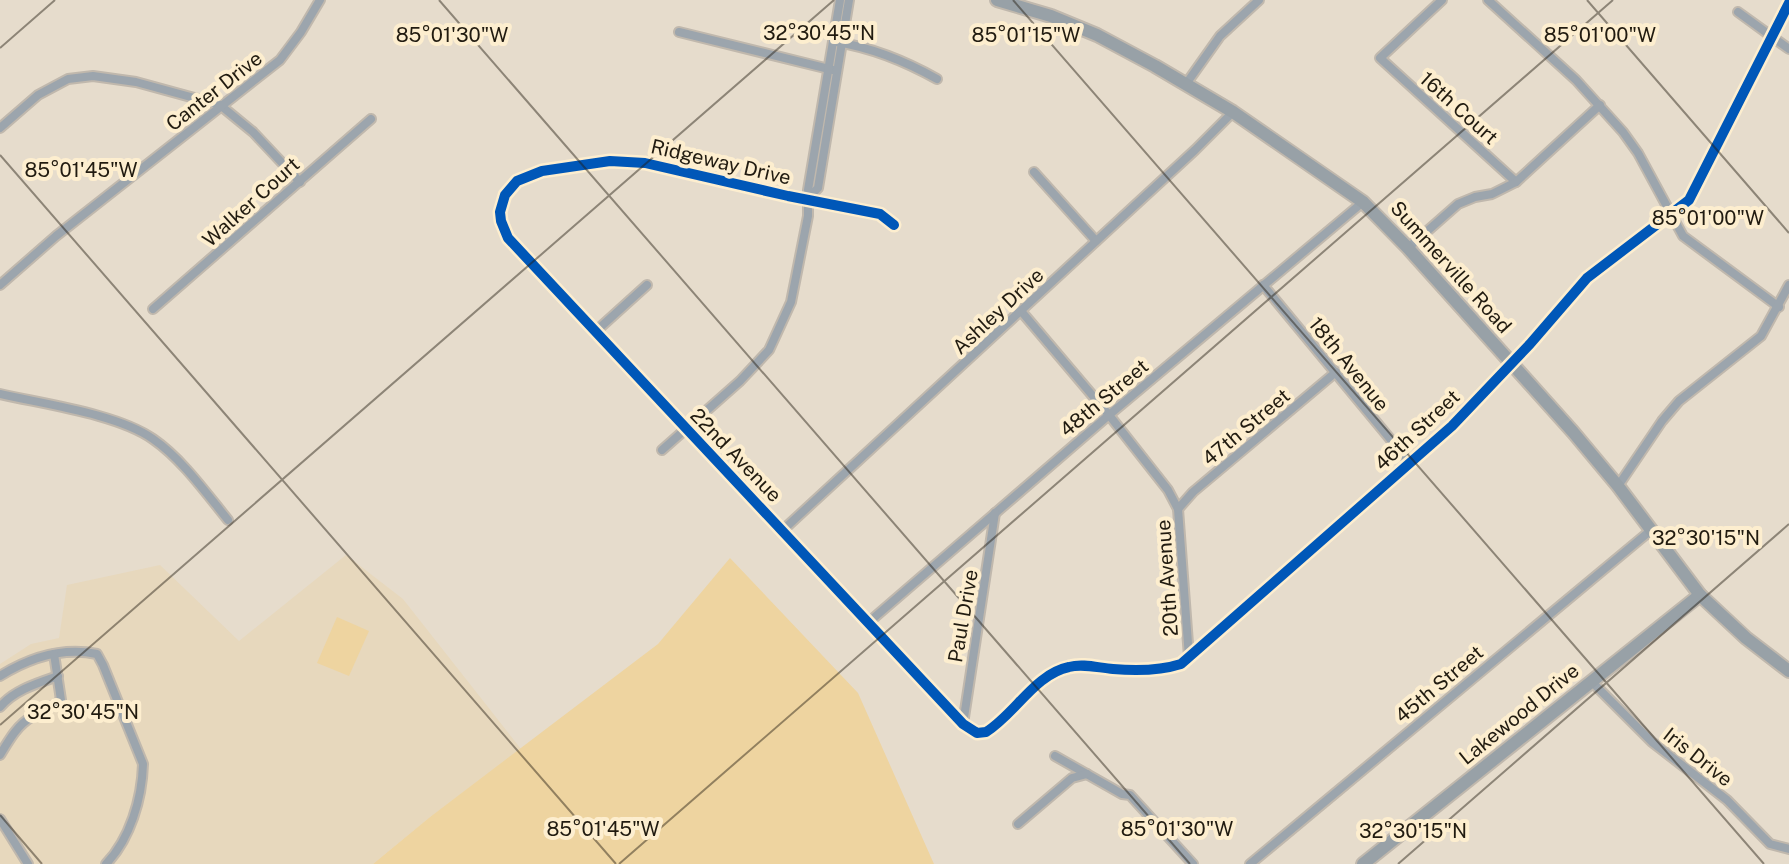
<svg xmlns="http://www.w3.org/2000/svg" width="1789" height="864" font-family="'Public Sans',sans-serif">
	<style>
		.built { fill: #e7d8bd }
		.green { fill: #eed4a0 }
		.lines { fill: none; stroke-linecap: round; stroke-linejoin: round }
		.street-casing { stroke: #c0b8ad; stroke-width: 12 }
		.secondary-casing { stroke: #c0b8ad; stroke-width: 16 }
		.street { stroke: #9ca5ad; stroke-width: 8 }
		.secondary { stroke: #98a1a7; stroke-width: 12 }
		.cycleway-casing { stroke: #fdeecf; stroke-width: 15 }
		.cycleway { stroke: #0057b8; stroke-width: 10 }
		.ticks { fill: none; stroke: #211b10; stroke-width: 2; stroke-opacity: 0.45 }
		.labels { text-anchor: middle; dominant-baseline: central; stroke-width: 8; stroke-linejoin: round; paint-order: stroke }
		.street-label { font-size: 20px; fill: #211b10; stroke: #fdeecf }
		.ticks-label { font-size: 20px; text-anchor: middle; fill: #211b10; stroke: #fdeecf; stroke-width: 8; stroke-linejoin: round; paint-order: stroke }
	</style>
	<rect width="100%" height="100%" fill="#e6dccc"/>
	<!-- built -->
	<path class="built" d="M346,555L403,599L521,749L430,817L373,864H0V664L31,644L59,638L67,585L160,565L239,641Z"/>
	<!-- green -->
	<g class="green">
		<path d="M730,558L858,693L934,864H373L430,817L658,644Z"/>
		<path d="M337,617L369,631L349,676L317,663Z"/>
	</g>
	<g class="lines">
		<defs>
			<g id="street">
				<path d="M1442,0L1380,58L1516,182"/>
				<path d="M1488,0L1576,80L1623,132L1638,153L1683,236L1779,307"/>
				<path d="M1738,12L1789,49"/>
				<path d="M679,32L833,70"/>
				<path d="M837,42C873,48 905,61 937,79"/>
				<path d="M1186,84L1220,36L1259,0"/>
				<path d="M0,128L38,95L68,79L93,76L136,82L220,105L253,132L300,182"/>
				<path d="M1034,172L1096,241"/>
				<path d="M807,199L818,188L849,0"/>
				<path d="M894,225L880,214L788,196L645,163L610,161L542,171L517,181L505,195L500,212L501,221L508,238L963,724L977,733L986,732C1015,714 1035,674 1069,667C1083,663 1099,668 1113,669C1136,671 1159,671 1181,664L1452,426L1530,344L1587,278L1689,200L1789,3"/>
				<path d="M1408,248L1458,204L1475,197L1492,194L1516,182L1600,105"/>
				<path d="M0,285L56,236L280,60L301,32L320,0"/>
				<path d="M1263,285L1410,463"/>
				<path d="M153,309L371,119"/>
				<path d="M1021,311L1109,415L1168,490L1178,509L1189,657"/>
				<path d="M595,332L647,285"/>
				<path d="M0,394C43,404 118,414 153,439C182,459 206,493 228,520"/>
				<path d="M662,450L740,381L769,350L791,302L808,216V190L840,0"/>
				<path d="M1618,486L1662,421L1679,401L1761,336L1789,285"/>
				<path d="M1178,509L1193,492L1336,372"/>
				<path d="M783,530L1195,150L1233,112"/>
				<path d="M869,622L1109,415L1363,202"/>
				<path d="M0,676C29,658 63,647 97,654L103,665L143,764C142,799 130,839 106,864"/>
				<path d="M1592,682L1652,742L1727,800L1770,844L1789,849"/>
				<path d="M0,707C14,690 38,683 58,676"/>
				<path d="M963,724L995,513"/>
				<path d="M0,755C9,740 17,725 33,716C43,710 52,708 61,700L54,654"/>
				<path d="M1055,756L1122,794L1130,795L1193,864"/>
				<path d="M0,819L28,864"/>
				<path d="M1018,824L1072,778L1087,774"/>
				<path d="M1250,864L1650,531"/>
			</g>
			<g id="secondary">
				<path d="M997,0L1051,16L1097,35L1155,66L1233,112L1363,202L1408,248L1573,432L1618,486L1700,595L1746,638L1789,671"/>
				<path d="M1363,864L1700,595"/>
			</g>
		</defs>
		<!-- street casing -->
		<use href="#street" class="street-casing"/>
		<!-- secondary casing -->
		<use href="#secondary" class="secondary-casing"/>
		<!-- street -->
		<use href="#street" class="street"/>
		<!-- secondary -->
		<use href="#secondary" class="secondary"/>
		<defs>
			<path id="cycleway" d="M894,225L880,214L788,196L645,163L610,161L542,171L517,181L505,195L500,212L501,221L508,238L963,724L977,733L986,732C1015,714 1035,674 1069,667C1083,663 1099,668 1113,669C1136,671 1159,671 1181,664L1452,426L1530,344L1587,278L1689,200L1789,3"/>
		</defs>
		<!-- cycleway casing -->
		<use href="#cycleway" class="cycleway-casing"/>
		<!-- cycleway -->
		<use href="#cycleway" class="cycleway"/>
	</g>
	<!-- ticks -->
	<path class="ticks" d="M439,0L1190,864M1013,0L1764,864M1587,0L1789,233M0,48L55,0M0,155L616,864M0,725L834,0M0,815L42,864M619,864L1613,0M1398,864L1789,524"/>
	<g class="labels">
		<!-- street labels -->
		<g class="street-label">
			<text transform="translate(214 91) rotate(-38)">Canter Drive</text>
			<text transform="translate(1459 108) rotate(42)">16th Court</text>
			<text transform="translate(721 162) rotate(13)">Ridgeway Drive</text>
			<text transform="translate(251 202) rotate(-42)">Walker Court</text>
			<text transform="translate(1451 267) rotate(48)">Summerville Road</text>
			<text transform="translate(998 311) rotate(-43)">Ashley Drive</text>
			<text transform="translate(1349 364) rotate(51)">18th Avenue</text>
			<text transform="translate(1104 398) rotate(-40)">48th Street</text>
			<text transform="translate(1246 427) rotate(-40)">47th Street</text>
			<text transform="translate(1417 430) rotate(-43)">46th Street</text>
			<text transform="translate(736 455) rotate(46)">22nd Avenue</text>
			<text transform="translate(1167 578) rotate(-94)">20th Avenue</text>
			<text transform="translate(963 616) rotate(-80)">Paul Drive</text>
			<text transform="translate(1439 684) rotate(-40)">45th Street</text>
			<text transform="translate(1519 714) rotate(-39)">Lakewood Drive</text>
			<text transform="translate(1698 757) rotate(38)">Iris Drive</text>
		</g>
	</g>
	<g class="ticks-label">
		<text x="819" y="40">32°30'45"N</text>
		<text x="452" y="42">85°01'30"W</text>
		<text x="1026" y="42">85°01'15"W</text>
		<text x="1600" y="42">85°01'00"W</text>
		<text x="81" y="177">85°01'45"W</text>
		<text x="1708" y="225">85°01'00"W</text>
		<text x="1706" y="545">32°30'15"N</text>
		<text x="83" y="719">32°30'45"N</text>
		<text x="603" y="836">85°01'45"W</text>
		<text x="1177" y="836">85°01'30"W</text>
		<text x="1413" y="838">32°30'15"N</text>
	</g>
</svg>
